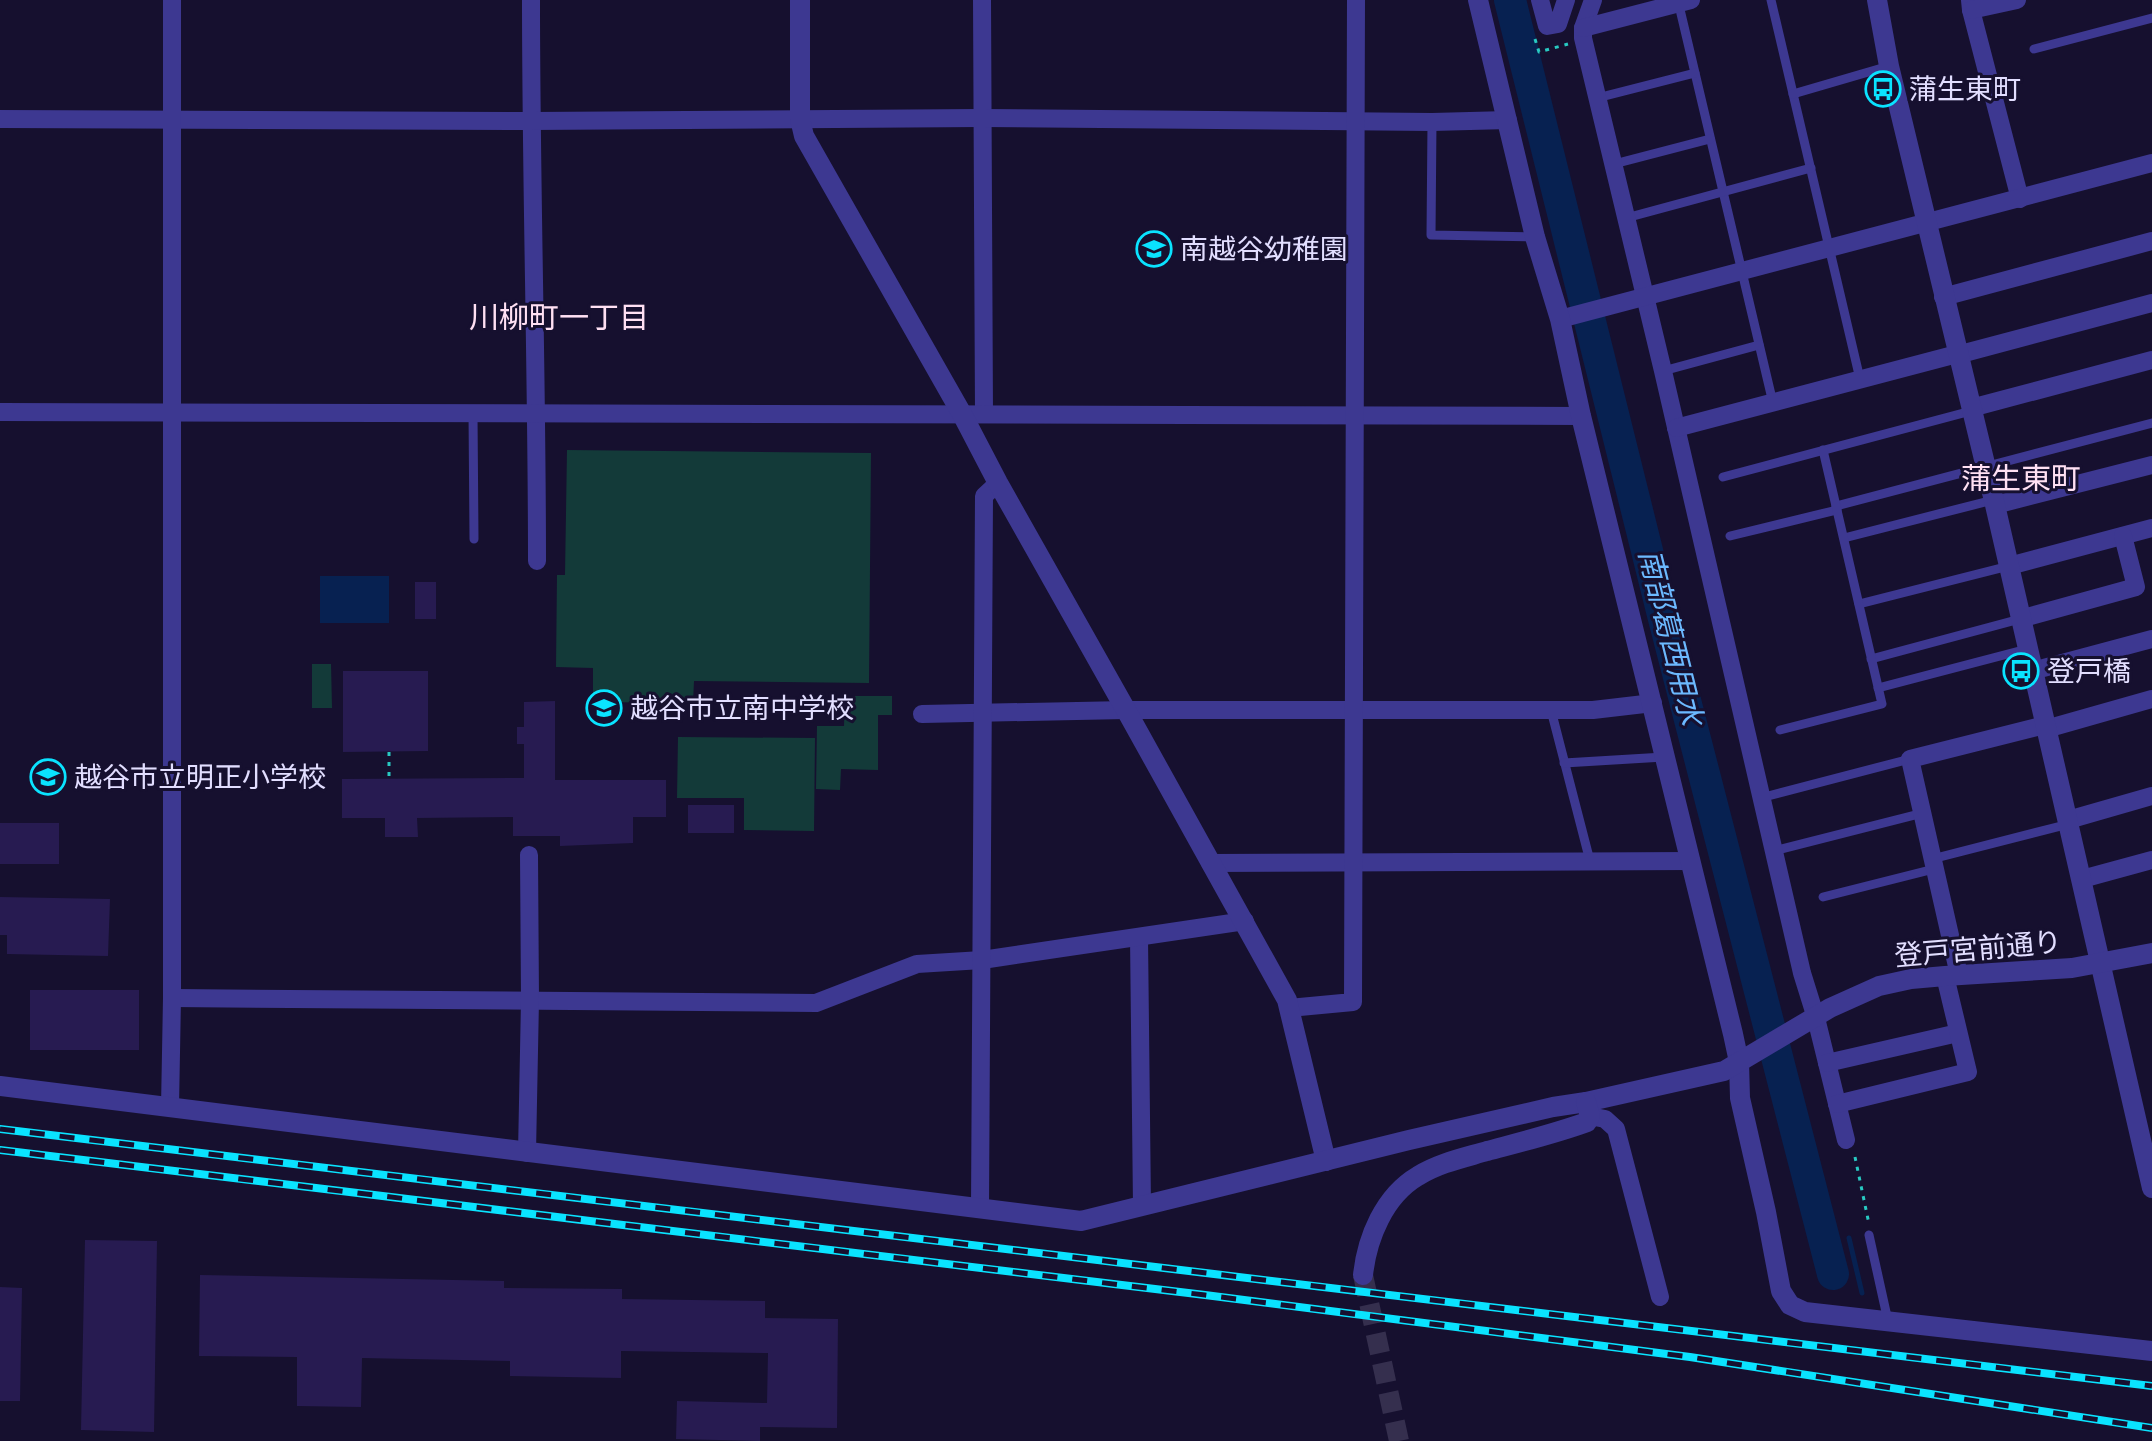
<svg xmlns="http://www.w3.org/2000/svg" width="2152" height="1441" font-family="'Work Sans','Noto Sans JP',sans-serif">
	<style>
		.green { fill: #133a39 }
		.water { fill: #072151 }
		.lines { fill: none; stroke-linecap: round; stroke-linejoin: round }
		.stream { stroke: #072151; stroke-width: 5 }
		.river { stroke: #072151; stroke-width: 32 }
		.building { fill: #271b51 }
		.tertiary-tunnel { stroke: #352f4e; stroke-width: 20; stroke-dasharray: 20 10; stroke-linecap: butt }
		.path { stroke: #28c9c2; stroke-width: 3; stroke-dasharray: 4 6; stroke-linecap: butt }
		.service { stroke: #3d3891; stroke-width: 9 }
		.minor { stroke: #3d3891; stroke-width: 18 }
		.tertiary { stroke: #3d3891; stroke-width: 20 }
		.rail-casing { stroke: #0ae3ff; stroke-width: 8 }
		.rail { stroke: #16102f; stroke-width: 5; stroke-dasharray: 15; stroke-linecap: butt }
		.labels { text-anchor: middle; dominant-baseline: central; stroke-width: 6; stroke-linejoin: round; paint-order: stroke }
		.poi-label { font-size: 28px; fill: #e2deff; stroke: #16102f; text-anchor: start }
		.street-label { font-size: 28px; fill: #e2deff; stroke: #16102f }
		.neighbourhood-label { font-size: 30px; fill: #ffe0f3; stroke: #16102f }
		.water-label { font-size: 30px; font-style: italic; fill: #6cb9ff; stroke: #16102f }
	</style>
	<rect width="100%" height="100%" fill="#16102f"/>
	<!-- green -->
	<g class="green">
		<path d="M567,450L871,453L869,683L694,681L693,703L593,702V668L556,667L557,575H565Z"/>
		<path d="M312,664H331L332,708H312Z"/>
		<path d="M845,696H892V715H878V770L841,769L840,790L816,789L817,726H844Z"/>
		<path d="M678,737L815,738L814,831L744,830V798H677Z"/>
	</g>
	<!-- water -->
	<rect class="water" x="320" y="576" width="69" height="47"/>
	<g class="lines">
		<!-- stream -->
		<path class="stream" d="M1849,1238L1862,1293"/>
		<!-- river -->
		<path class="river" d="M1510,0L1663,615L1833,1274"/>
	</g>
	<!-- building -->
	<g class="building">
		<rect x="415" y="582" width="21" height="37"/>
		<path d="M343,671H428V751L343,752Z"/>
		<path d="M555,701V780H666V817H633V843L560,846V836H513V817L417,818L418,837H385V818H342V779L524,778V744H517V727H524V702Z"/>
		<rect x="688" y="805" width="46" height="28"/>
		<rect x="0" y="823" width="59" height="41"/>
		<path d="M0,897L110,899L108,956L7,954V935H0Z"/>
		<rect x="30" y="990" width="109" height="60"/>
		<path d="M85,1240L157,1241L154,1432L81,1430Z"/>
		<path d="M200,1275L504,1281V1288L622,1289V1299L765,1301V1318L838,1319L837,1428L760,1427V1441L676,1439L677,1401L767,1403L768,1353L621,1351V1378L510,1376V1361L362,1358L361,1407L297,1406V1357L199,1356Z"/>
		<path d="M0,1287L22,1288L20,1401H0Z"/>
	</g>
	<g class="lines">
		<!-- tertiary-tunnel -->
		<path class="tertiary-tunnel" d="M1363,1275L1399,1441"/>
		<!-- path -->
		<g class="path">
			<path d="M1535,39L1539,52L1568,44"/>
			<path d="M389,752V779"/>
			<path d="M1855,1157L1869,1224"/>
		</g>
		<!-- service -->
		<g class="service">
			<path d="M1771,0L1860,379"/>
			<path d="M1678,1L1773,403"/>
			<path d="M2034,49L2152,18"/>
			<path d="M1793,94L1889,66"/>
			<path d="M1597,98L1695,73"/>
			<path d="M1432,122L1431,235L1535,237"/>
			<path d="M1614,164L1710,139"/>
			<path d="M1626,218L1811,168"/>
			<path d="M1663,371L1759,345"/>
			<path d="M473,413L474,539"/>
			<path d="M1723,477L1971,411"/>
			<path d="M1836,506L2152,423"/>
			<path d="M1730,536L1837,510"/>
			<path d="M1844,538L1993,500"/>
			<path d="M1859,604L2009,566"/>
			<path d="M1871,659L2020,619"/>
			<path d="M1878,688L2027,649"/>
			<path d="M1551,710L1590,861"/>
			<path d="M1780,730L1882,704L1823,450"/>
			<path d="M1564,763L1664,757"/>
			<path d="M1768,796L1910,759"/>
			<path d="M1774,851L1923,813"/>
			<path d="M1932,859L2069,824"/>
			<path d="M1823,897L1934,869"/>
			<path d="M1869,1235L1888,1321"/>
		</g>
		<!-- minor -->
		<g class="minor">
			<path d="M531,0C531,187 537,374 537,561"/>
			<path d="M982,0L984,414"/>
			<path d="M1540,0L1547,26L1558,24L1566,0"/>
			<path d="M1593,0L1583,28V38L1663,371L1802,973L1816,1018L1846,1140"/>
			<path d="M1970,0L1971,10L2020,199"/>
			<path d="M1971,10L2017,0"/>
			<path d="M1583,28L1691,0"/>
			<path d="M0,119L531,121L981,118L1432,122L1508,120"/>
			<path d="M1943,297L2152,241"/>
			<path d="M1560,319L2152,163"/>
			<path d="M1957,355L2152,303"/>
			<path d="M1971,408L2152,360"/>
			<path d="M0,412L1581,416"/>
			<path d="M1676,428L1957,354"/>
			<path d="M1995,505L2152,465"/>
			<path d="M2009,566L2152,528"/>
			<path d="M2020,619L2136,587L2123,536"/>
			<path d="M2032,671L2152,639"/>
			<path d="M922,714L1126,710H1593L1653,703"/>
			<path d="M2046,729L2152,699"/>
			<path d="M2068,820L2152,796"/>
			<path d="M1210,863L1691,861"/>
			<path d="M2082,879L2152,860"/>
			<path d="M1139,937L1142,1206"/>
			<path d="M1959,975L1910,759L2045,725"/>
			<path d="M172,998L816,1003L917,964L982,960L1245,921"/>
			<path d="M1289,1008L1353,1002L1356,0"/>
			<path d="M1827,1063L1958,1033"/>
			<path d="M1837,1104L1968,1072L1945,976"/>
			<path d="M170,1107L172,998V0"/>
			<path d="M1590,1116L1605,1119L1616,1129L1660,1297"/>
			<path d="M527,1153L530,1000L529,855"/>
			<path d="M980,1209L984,496L998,483"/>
		</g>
		<!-- tertiary -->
		<g class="tertiary">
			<path d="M800,0V119L804,136L962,414L998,483L1126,710L1287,1000L1326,1161"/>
			<path d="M1478,0L1535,237L1560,319L1581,416L1733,1034L1739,1062L1740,1098L1766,1212L1781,1291L1790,1305L1805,1312L2152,1351"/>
			<path d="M1877,0L1889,66L1995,505L2152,1188"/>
			<path d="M0,1086L1081,1221L1409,1140L1553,1107L1586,1102L1724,1071L1830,1008L1879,986L1911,979L1945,976L2072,968L2152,953"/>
			<path d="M1363,1275C1367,1238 1384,1196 1418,1176C1439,1163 1463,1158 1487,1151C1521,1142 1554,1134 1587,1122L1590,1116L1586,1102"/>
		</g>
		<defs>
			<g id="rail">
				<path d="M0,1129L2152,1386"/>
				<path d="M0,1150L1205,1295L1690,1357L2152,1428"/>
			</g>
		</defs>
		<!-- rail casing -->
		<use href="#rail" class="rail-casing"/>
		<!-- rail -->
		<use href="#rail" class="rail"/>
	</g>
	<!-- icons -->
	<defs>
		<symbol id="bus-ring" viewBox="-11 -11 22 22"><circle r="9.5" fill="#16102f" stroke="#0ae3ff" stroke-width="1.5"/><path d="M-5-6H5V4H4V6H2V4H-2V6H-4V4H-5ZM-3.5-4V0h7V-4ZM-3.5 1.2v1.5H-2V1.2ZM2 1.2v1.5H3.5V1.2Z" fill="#0ae3ff"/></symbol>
		<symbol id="school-ring" viewBox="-11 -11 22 22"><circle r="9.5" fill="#16102f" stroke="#0ae3ff" stroke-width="1.5"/><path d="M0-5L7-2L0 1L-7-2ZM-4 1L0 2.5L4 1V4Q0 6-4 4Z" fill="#0ae3ff"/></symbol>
	</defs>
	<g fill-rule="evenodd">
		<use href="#bus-ring" x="1863" y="69" width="40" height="40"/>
		<use href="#school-ring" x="1134" y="229" width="40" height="40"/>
		<use href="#bus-ring" x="2001" y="651" width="40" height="40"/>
		<use href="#school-ring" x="584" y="688" width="40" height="40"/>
		<use href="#school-ring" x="28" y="757" width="40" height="40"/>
	</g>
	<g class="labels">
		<!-- poi labels -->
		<g class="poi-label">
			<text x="1909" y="89">蒲生東町</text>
			<text x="1180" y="249">南越谷幼稚園</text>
			<text x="2047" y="671">登戸橋</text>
			<text x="630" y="708">越谷市立南中学校</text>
			<text x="74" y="777">越谷市立明正小学校</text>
		</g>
		<!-- street labels -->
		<g class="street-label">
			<text transform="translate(1978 949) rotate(-5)">登戸宮前通り</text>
		</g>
		<!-- neighbourhood labels -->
		<g class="neighbourhood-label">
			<text x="559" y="317">川柳町一丁目</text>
			<text x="2021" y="478">蒲生東町</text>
		</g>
		<!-- water labels -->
		<g class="water-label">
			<text transform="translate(1671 637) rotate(76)">南部葛西用水</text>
		</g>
	</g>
</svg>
